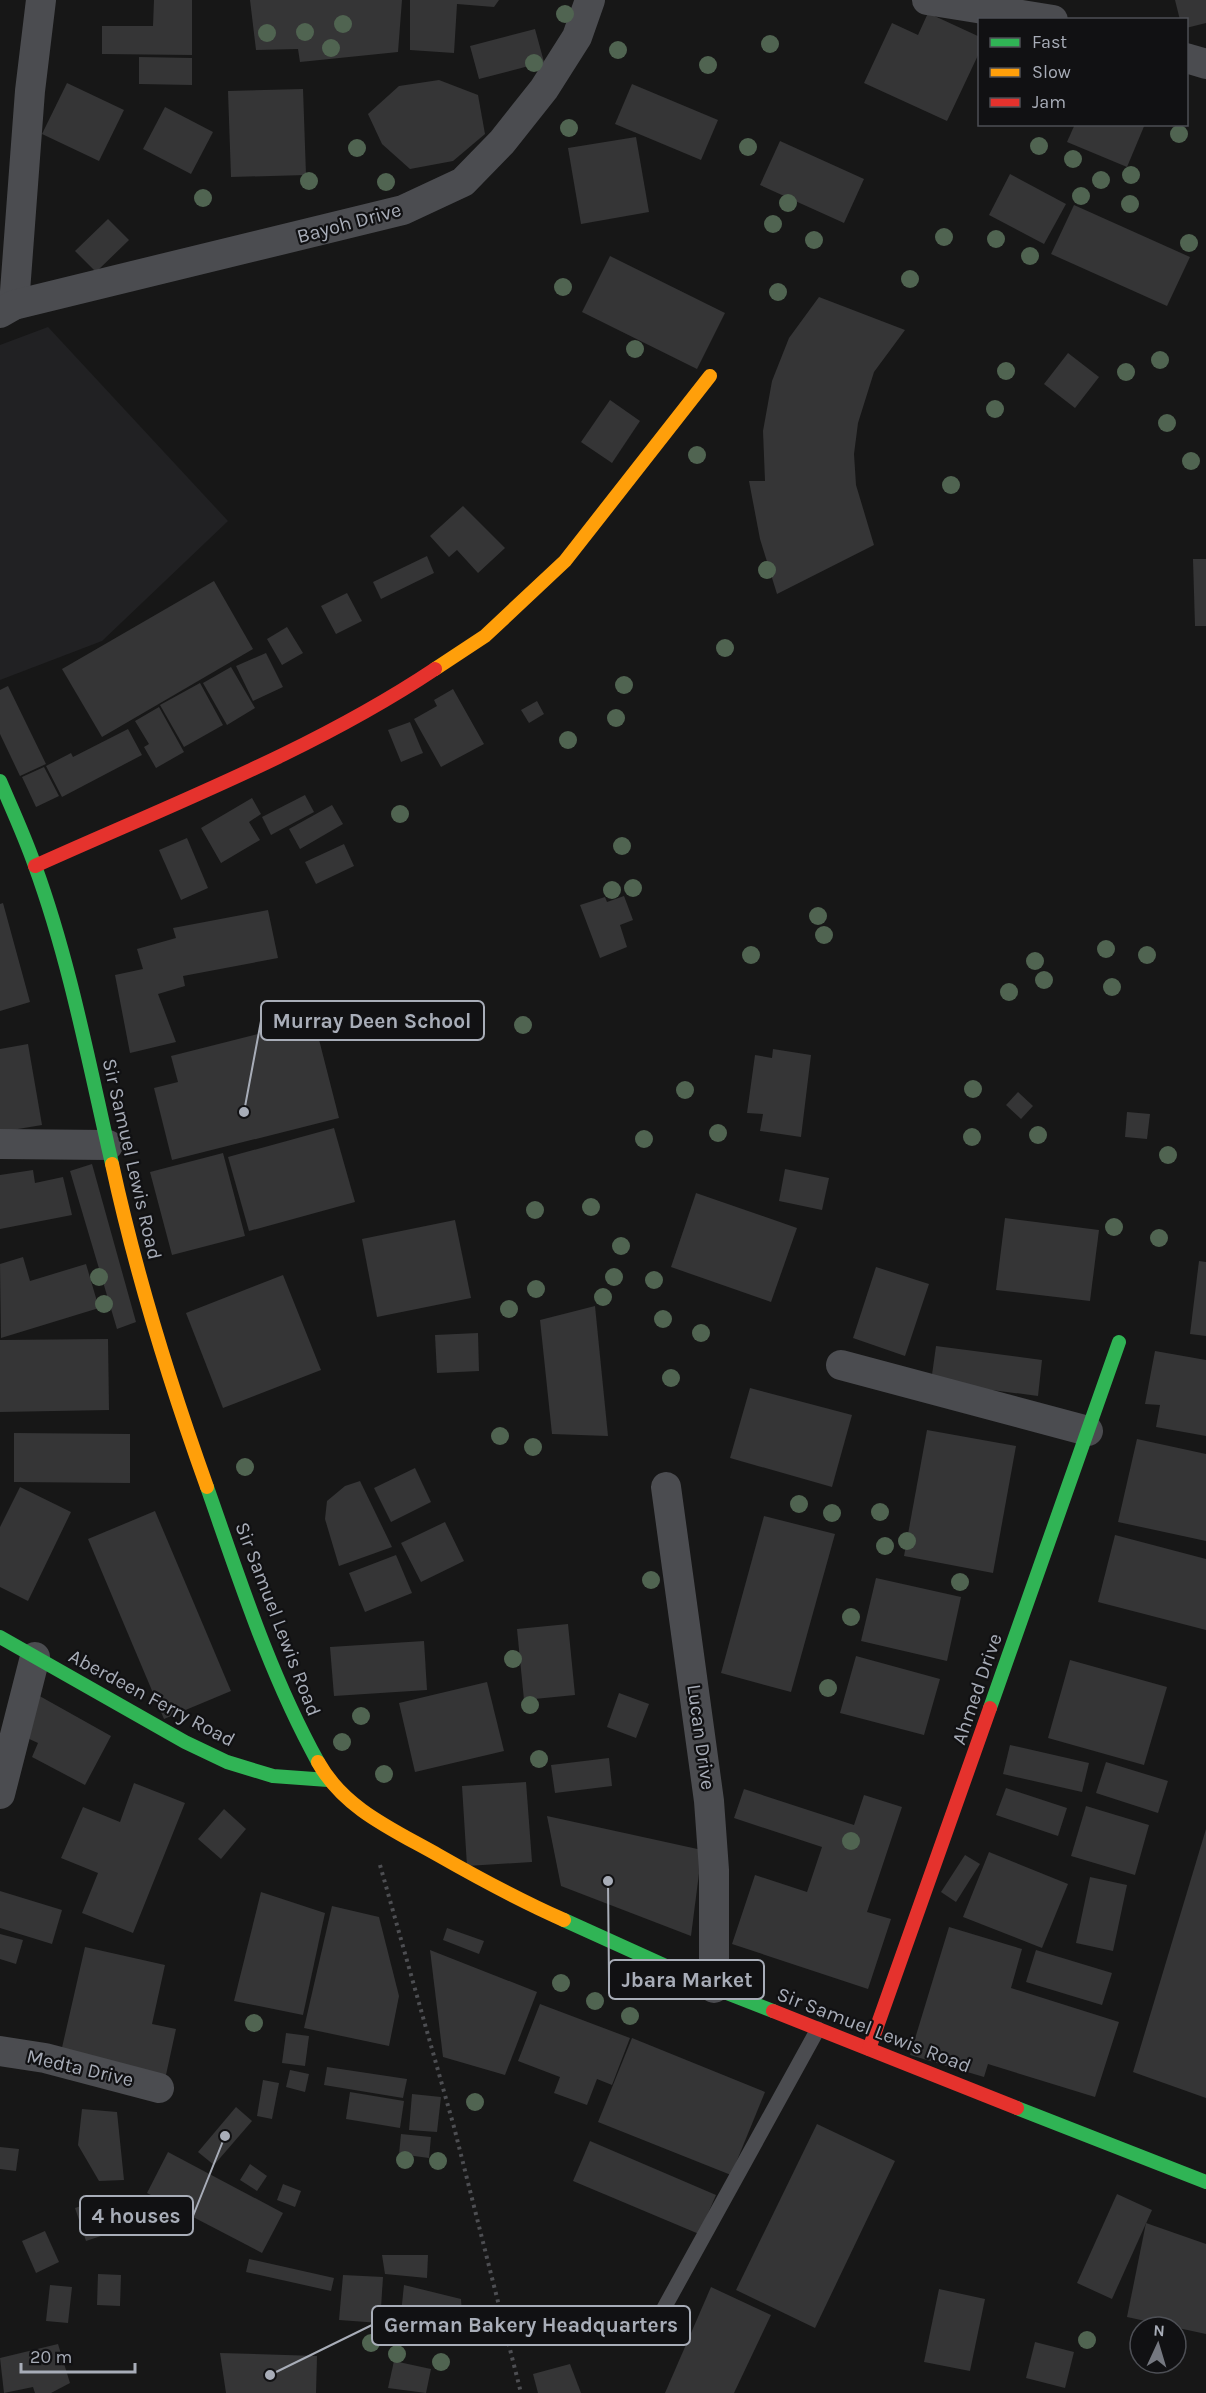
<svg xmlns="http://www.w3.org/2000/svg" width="1206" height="2393" font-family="Karla,sans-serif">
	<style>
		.built { fill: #212123 }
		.building { fill: #353536 }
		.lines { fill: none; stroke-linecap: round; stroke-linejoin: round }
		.path { stroke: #4d4e52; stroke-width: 4; stroke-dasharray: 3 4.5; stroke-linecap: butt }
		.lane { stroke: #4b4c50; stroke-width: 15 }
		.street { stroke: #4b4c50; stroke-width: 30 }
		.fast { stroke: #30b455; stroke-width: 14 }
		.slow { stroke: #ff9f0a; stroke-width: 14 }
		.jam { stroke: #e5322d; stroke-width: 14 }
		.tree { fill: #506451 }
		.labels { text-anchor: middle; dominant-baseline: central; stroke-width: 4.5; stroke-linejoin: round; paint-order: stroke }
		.street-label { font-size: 20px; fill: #a8adb8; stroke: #111113 }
		.leader { fill: none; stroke: #a8adb8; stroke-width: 2 }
		.callout-dot { fill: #a8adb8; stroke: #111113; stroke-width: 2 }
		.callout { fill: #111113; stroke: #a8adb8; stroke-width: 2 }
		.callout-label { font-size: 21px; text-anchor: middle; font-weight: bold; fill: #a8adb8 }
	</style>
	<rect width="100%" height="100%" fill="#171717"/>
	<!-- built -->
	<path class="built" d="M48,327L228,521L102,641L0,680V345Z"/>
	<!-- building -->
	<g class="building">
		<path d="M154,0H192V55L102,54V26H153Z"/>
		<path d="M250,0H402L398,52L300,62L298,49L256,50Z"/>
		<path d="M410,0H499L494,7L457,4L454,53L410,50Z"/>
		<path d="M1175,0H1206V23L1186,28V20H1180Z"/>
		<path d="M928,13L980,37V51L947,121L864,83L892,23L918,35Z"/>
		<path d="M535,29L544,62L479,79L470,46Z"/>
		<path d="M139,57L192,58V85L139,84Z"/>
		<path d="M439,80L478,95L485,134L453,161L410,169L382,144L368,114L399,86Z"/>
		<path d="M67,83L124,110L99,161L42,134Z"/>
		<path d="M632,84L718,120L701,160L615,124Z"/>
		<path d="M303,89L306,175L231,177L228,91Z"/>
		<path d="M165,107L213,132L191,174L143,149Z"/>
		<path d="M1075,124H1145L1127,167L1067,142Z"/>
		<path d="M636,137L649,212L581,224L568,148Z"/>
		<path d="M780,141L864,179L844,223L760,185Z"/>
		<path d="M1010,174L1066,204L1044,244L989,215Z"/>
		<path d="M1074,205L1190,257L1167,306L1051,254Z"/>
		<path d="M108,219L129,240L96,272L75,251Z"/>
		<path d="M610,256L725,313L697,369L582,312Z"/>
		<path d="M819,297L905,330L874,372L858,423L854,454L856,485L874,545L777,594L760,539L749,481H765L763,431L772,381L789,338Z"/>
		<path d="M1068,353L1099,377L1075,408L1044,384Z"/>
		<path d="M610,400L640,421L612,463L581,442Z"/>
		<path d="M463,506L505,548L478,573L457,550L449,557L430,536Z"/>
		<path d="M427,556L434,573L381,599L373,582Z"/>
		<path d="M1193,559H1206V626H1195Z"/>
		<path d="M214,581L253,649L102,737L62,669Z"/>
		<path d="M347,593L362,621L336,634L321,606Z"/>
		<path d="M287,627L303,653L282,665L267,639Z"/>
		<path d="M266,653L283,687L253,701L236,666Z"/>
		<path d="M231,667L255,708L227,725L203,683Z"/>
		<path d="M200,683L223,725L184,747L160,705Z"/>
		<path d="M8,686L46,764L20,776L0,734V690Z"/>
		<path d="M453,689L484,744L441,767L414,719L437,706L434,700Z"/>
		<path d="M537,701L544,714L529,723L521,710Z"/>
		<path d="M159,707L184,752L156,768L144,747L149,744L135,721Z"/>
		<path d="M410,722L423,753L401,762L388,730Z"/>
		<path d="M128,729L142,755L62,797L46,766L71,753L73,757Z"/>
		<path d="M44,767L59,796L36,807L22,777Z"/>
		<path d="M305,795L314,812L271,835L262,817Z"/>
		<path d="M252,798L261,814L249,822L260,840L221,863L201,828Z"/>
		<path d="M332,805L343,824L300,849L289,829Z"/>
		<path d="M187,838L208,888L181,900L159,850Z"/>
		<path d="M344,844L354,866L316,884L305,862Z"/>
		<path d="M624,896L633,920L620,925L627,947L600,958L580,905L605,897L607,902Z"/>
		<path d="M3,903L30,1002L0,1011V904Z"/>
		<path d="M268,910L278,958L183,976L185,986L158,994L176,1042L130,1053L115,975L143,969L137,949L176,938L173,928Z"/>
		<path d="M314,1020L339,1118L172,1160L154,1088L178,1082L171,1056Z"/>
		<path d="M28,1044L42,1125L0,1132V1049Z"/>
		<path d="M773,1049L811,1055L801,1137L760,1131L763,1114L747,1113L755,1055L772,1058Z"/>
		<path d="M1018,1092L1033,1106L1021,1119L1006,1105Z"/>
		<path d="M1127,1112L1150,1114L1147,1139L1125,1137Z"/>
		<path d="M334,1128L355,1202L249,1231L228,1157Z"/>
		<path d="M223,1153L245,1236L172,1255L150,1172Z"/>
		<path d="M92,1164L136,1322L117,1329L70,1171Z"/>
		<path d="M785,1169L829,1178L822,1210L779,1201Z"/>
		<path d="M33,1170L35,1183L63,1177L72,1215L0,1229V1175Z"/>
		<path d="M696,1193L797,1228L771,1302L671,1267Z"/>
		<path d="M1005,1218L1099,1230L1090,1301L996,1290Z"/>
		<path d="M455,1220L471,1298L377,1317L362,1239Z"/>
		<path d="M23,1257L30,1281L86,1264L99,1308L1,1338L0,1264Z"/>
		<path d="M1199,1261L1206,1262V1336L1190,1334Z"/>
		<path d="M876,1267L929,1284L905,1356L853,1338Z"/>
		<path d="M283,1275L321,1370L223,1408L186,1313Z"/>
		<path d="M595,1306L608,1436L552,1434L540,1320Z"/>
		<path d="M478,1333L479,1371L437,1373L435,1335Z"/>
		<path d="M108,1339L109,1410L0,1412V1340Z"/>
		<path d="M936,1346L1042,1360L1038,1396L931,1382Z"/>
		<path d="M1155,1351L1206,1360V1436L1156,1427L1160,1405L1145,1404Z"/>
		<path d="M750,1388L852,1415L832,1487L730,1458Z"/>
		<path d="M927,1430L1016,1446L993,1573L904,1556Z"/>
		<path d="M14,1433L130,1434V1483L14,1482Z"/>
		<path d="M1137,1439L1206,1454V1541L1118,1522Z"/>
		<path d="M415,1468L431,1502L391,1522L374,1488Z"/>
		<path d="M360,1481L392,1547L339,1566L325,1519L327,1501L345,1486Z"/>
		<path d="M20,1487L71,1512L28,1601L0,1587V1527Z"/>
		<path d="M155,1511L231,1691L164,1719L88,1539Z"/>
		<path d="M764,1516L835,1534L791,1692L721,1673Z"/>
		<path d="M445,1522L464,1561L421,1582L401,1543Z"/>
		<path d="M1115,1535L1206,1559V1630L1098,1602Z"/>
		<path d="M396,1555L412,1593L365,1612L349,1573Z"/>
		<path d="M876,1578L961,1597L947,1661L861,1641Z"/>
		<path d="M568,1624L575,1695L524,1700L517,1629Z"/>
		<path d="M424,1641L427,1690L334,1696L330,1647Z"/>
		<path d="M856,1656L940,1679L924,1735L840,1713Z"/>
		<path d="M1070,1660L1167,1687L1144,1765L1048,1738Z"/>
		<path d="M487,1682L504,1751L415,1772L399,1703Z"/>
		<path d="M619,1693L649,1704L636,1738L607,1727Z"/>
		<path d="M36,1694L111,1736L85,1785L32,1757L38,1743L25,1737Z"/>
		<path d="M1010,1745L1089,1763L1082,1792L1003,1774Z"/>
		<path d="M609,1758L612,1786L555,1793L551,1765Z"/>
		<path d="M1106,1762L1168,1781L1158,1813L1096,1793Z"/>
		<path d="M526,1782L532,1862L467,1866L462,1786Z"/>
		<path d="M134,1783L185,1803L133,1933L82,1913L98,1873L61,1858L83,1807L120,1822Z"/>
		<path d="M1006,1788L1067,1808L1058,1836L996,1815Z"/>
		<path d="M744,1789L854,1825L864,1795L902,1807L867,1912L891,1919L868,1989L732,1944L755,1875L807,1892L822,1847L734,1818Z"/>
		<path d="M1086,1806L1149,1825L1135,1875L1071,1856Z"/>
		<path d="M224,1809L246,1829L221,1859L198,1839Z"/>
		<path d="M547,1816L702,1850L691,1936L561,1886Z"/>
		<path d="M1206,1829V2098L1133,2072Z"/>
		<path d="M989,1852L1068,1884L1042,1948L963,1917Z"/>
		<path d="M965,1855L980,1864L956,1902L941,1892Z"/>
		<path d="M1090,1877L1127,1885L1113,1951L1076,1943Z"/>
		<path d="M0,1891L62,1910L52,1944L0,1928Z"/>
		<path d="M261,1892L325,1913L303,2015L234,2001Z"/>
		<path d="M332,1906L379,1917L399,1996L389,2046L304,2028Z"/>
		<path d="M949,1927L1022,1949L1011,1988L1119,2022L1095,2097L988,2064L984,2077L910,2055Z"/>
		<path d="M447,1928L484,1941L479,1954L443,1940Z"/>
		<path d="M0,1934L23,1940L16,1964L0,1959Z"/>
		<path d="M85,1947L165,1965L152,2024L176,2029L166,2075L61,2052Z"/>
		<path d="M430,1950L537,1992L505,2075L443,2057Z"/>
		<path d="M1036,1950L1112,1973L1102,2005L1026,1982Z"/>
		<path d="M540,2004L630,2038L612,2085L597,2079L587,2105L554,2093L560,2077L518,2061Z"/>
		<path d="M286,2033L309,2036L305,2066L282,2063Z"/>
		<path d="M632,2038L765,2092L731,2175L598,2122Z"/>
		<path d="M327,2067L407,2079L403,2098L324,2085Z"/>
		<path d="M290,2070L309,2074L305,2092L286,2087Z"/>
		<path d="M263,2080L279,2083L272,2119L257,2116Z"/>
		<path d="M350,2092L404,2101L400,2128L346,2119Z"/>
		<path d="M412,2094L441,2097L437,2132L409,2130Z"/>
		<path d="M236,2107L252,2121L214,2165L198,2152Z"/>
		<path d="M82,2109L117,2112L124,2180L99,2181L78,2145Z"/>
		<path d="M817,2124L895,2161L815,2328L736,2290Z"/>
		<path d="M401,2134L431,2137L429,2158L399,2154Z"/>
		<path d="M590,2141L716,2195L699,2234L573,2181Z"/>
		<path d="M0,2147L19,2149L16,2171L0,2169Z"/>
		<path d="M168,2152L283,2213L262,2253L147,2193Z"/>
		<path d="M250,2164L267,2176L257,2191L240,2180Z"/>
		<path d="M283,2184L301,2191L295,2207L277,2200Z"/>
		<path d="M1117,2194L1152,2210L1112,2299L1077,2283Z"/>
		<path d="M114,2195L125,2228L86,2241L75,2208Z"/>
		<path d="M1146,2223L1206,2244V2334L1127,2317Z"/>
		<path d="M45,2231L59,2262L36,2273L22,2241Z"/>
		<path d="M382,2255H428L427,2278L385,2274Z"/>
		<path d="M249,2259L334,2278L331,2291L246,2272Z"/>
		<path d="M98,2274L121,2275L120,2306L97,2305Z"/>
		<path d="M343,2275L383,2277L380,2323L339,2320Z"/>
		<path d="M50,2285L72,2287L68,2323L46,2321Z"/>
		<path d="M404,2285L461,2299L463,2332L400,2323Z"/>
		<path d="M711,2287L771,2315L734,2393H665Z"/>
		<path d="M939,2289L985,2299L970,2371L924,2362Z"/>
		<path d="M1035,2342L1074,2352L1065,2388L1026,2378Z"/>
		<path d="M58,2344L70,2383L51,2393H35L33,2387L4,2393L0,2358Z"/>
		<path d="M220,2353L317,2356L316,2393H226Z"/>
		<path d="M394,2361L431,2369L426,2393L388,2388Z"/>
		<path d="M570,2364L581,2393H538L533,2374Z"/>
	</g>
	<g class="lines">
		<!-- path -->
		<path class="path" d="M380,1865L454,2127L521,2393"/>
		<!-- lane -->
		<path class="lane" d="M658,2319L818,2029"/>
		<!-- street -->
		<g class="street">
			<path d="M927,0L1053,20"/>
			<path d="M1186,58L1206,64"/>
			<path d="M14,305L30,91L41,0"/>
			<path d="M0,313L14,305L403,210L463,182L502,142L544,89L577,37L590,0"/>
			<path d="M0,1144L108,1145"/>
			<path d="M841,1365L1088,1431"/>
			<path d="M666,1487L709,1801L714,1870V1988"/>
			<path d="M0,1794L35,1657"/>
			<path d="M0,2051L45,2058L159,2088"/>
		</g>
		<!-- fast -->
		<g class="fast">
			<path d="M0,781C12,809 25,837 35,866C70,962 89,1064 112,1164"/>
			<path d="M207,1487C240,1581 270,1675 318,1762"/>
			<path d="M0,1637L185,1742L227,1762L273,1776L328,1780"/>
			<path d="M990,1708L1119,1342"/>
			<path d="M564,1920L714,1988L773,2011"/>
			<path d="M1017,2108L1206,2182"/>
		</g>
		<!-- slow -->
		<g class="slow">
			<path d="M435,669L485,636L565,561L710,376"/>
			<path d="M112,1164C136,1274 169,1381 207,1487"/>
			<path d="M318,1762C344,1809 394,1830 438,1855C480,1879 521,1901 564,1920"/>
		</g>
		<!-- jam -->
		<g class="jam">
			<path d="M35,866C170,805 312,751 435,669"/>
			<path d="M773,2011L1017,2108"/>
			<path d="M869,2049L990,1708"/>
		</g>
	</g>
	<!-- trees -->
	<g class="tree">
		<circle cx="565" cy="14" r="9"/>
		<circle cx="343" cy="24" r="9"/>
		<circle cx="305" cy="32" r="9"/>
		<circle cx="267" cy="33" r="9"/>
		<circle cx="770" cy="44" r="9"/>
		<circle cx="331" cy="48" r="9"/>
		<circle cx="618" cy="50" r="9"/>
		<circle cx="534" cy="63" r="9"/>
		<circle cx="708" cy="65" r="9"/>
		<circle cx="569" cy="128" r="9"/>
		<circle cx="1179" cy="134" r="9"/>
		<circle cx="1039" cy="146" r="9"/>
		<circle cx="748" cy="147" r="9"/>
		<circle cx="357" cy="148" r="9"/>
		<circle cx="1073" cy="159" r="9"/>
		<circle cx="1131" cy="175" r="9"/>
		<circle cx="1101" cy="180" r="9"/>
		<circle cx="309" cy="181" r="9"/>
		<circle cx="386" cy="182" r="9"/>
		<circle cx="1081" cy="196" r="9"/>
		<circle cx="203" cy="198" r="9"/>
		<circle cx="788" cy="203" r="9"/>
		<circle cx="1130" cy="204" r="9"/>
		<circle cx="773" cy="224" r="9"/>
		<circle cx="944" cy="237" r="9"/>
		<circle cx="996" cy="239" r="9"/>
		<circle cx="814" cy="240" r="9"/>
		<circle cx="1189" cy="243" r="9"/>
		<circle cx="1030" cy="256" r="9"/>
		<circle cx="910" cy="279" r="9"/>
		<circle cx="563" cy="287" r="9"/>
		<circle cx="778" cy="292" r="9"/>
		<circle cx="635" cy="349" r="9"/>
		<circle cx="1160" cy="360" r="9"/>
		<circle cx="1006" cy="371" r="9"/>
		<circle cx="1126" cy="372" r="9"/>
		<circle cx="995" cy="409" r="9"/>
		<circle cx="1167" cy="423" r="9"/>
		<circle cx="697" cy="455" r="9"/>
		<circle cx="1191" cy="461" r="9"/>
		<circle cx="951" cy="485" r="9"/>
		<circle cx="767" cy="570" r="9"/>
		<circle cx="725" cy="648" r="9"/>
		<circle cx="624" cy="685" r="9"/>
		<circle cx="616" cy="718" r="9"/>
		<circle cx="568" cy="740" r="9"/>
		<circle cx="400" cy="814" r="9"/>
		<circle cx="622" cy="846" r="9"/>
		<circle cx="633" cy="888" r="9"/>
		<circle cx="612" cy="890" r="9"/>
		<circle cx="818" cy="916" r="9"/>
		<circle cx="824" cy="935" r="9"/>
		<circle cx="1106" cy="949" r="9"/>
		<circle cx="751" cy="955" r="9"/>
		<circle cx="1147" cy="955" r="9"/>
		<circle cx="1035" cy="961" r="9"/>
		<circle cx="1044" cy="980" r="9"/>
		<circle cx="1112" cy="987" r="9"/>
		<circle cx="1009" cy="992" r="9"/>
		<circle cx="523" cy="1025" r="9"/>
		<circle cx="973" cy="1089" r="9"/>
		<circle cx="685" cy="1090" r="9"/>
		<circle cx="718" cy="1133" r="9"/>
		<circle cx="1038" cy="1135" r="9"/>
		<circle cx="972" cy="1137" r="9"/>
		<circle cx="644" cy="1139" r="9"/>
		<circle cx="1168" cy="1155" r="9"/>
		<circle cx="591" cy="1207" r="9"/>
		<circle cx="535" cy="1210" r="9"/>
		<circle cx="1114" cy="1227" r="9"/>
		<circle cx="1159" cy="1238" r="9"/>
		<circle cx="621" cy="1246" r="9"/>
		<circle cx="99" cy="1277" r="9"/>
		<circle cx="614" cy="1277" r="9"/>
		<circle cx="654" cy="1280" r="9"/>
		<circle cx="536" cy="1289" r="9"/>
		<circle cx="603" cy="1297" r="9"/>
		<circle cx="104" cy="1304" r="9"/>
		<circle cx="509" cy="1309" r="9"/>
		<circle cx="663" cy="1319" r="9"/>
		<circle cx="701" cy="1333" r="9"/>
		<circle cx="671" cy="1378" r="9"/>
		<circle cx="500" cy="1436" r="9"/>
		<circle cx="533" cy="1447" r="9"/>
		<circle cx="245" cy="1467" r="9"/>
		<circle cx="799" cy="1504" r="9"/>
		<circle cx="880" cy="1512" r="9"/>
		<circle cx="832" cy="1513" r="9"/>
		<circle cx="907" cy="1541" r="9"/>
		<circle cx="885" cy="1546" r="9"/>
		<circle cx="651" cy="1580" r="9"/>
		<circle cx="960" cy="1582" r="9"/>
		<circle cx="851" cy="1617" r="9"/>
		<circle cx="513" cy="1659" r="9"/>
		<circle cx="828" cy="1688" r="9"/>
		<circle cx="530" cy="1705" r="9"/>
		<circle cx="361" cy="1716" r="9"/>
		<circle cx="342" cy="1742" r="9"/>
		<circle cx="539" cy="1759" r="9"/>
		<circle cx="384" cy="1774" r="9"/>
		<circle cx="851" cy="1841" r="9"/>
		<circle cx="561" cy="1983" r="9"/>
		<circle cx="595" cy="2001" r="9"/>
		<circle cx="630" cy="2016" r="9"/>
		<circle cx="254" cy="2023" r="9"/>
		<circle cx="475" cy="2102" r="9"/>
		<circle cx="405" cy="2160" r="9"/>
		<circle cx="438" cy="2161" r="9"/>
		<circle cx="1087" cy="2340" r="9"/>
		<circle cx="371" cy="2343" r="9"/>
		<circle cx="397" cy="2354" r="9"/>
		<circle cx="441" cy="2362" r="9"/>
	</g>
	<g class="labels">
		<!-- street labels -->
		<g class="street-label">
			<text transform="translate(349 223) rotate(-15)">Bayoh Drive</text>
			<text transform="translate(132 1159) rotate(77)">Sir Samuel Lewis Road</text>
			<text transform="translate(278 1619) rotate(69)">Sir Samuel Lewis Road</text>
			<text transform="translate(977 1689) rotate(-71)">Ahmed Drive</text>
			<text transform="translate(152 1698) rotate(28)">Aberdeen Ferry Road</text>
			<text transform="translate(701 1737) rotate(82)">Lucan Drive</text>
			<text transform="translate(874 2030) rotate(21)">Sir Samuel Lewis Road</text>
			<text transform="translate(80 2068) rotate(13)">Medta Drive</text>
		</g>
	</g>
	<!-- callouts -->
	<path class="leader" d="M244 1112L261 1021M608 1881L609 1979M225 2136L193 2216M270 2375L372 2325"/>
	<g class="callout-dot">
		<circle cx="244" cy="1112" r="6"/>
		<circle cx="608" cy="1881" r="6"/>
		<circle cx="225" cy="2136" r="6"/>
		<circle cx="270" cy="2375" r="6"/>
	</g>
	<g class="callout">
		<rect x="261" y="1001" width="223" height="39" rx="6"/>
		<rect x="609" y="1960" width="155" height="39" rx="6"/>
		<rect x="80" y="2196" width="113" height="39" rx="6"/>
		<rect x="372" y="2306" width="318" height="39" rx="6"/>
	</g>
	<g class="callout-label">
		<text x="372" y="1028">Murray Deen School</text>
		<text x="687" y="1987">Jbara Market</text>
		<text x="136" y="2223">4 houses</text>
		<text x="531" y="2332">German Bakery Headquarters</text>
	</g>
	<!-- legend -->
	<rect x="978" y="18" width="210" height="108" fill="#111113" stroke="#4d4f55" stroke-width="1.5"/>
	<rect x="990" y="38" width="30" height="9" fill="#30b455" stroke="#4d4f55" stroke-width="1.5"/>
	<text x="1032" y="48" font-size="18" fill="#a8adb8">Fast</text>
	<rect x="990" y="68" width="30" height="9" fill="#ff9f0a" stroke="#4d4f55" stroke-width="1.5"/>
	<text x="1032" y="78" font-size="18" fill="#a8adb8">Slow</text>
	<rect x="990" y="98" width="30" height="9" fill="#e5322d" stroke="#4d4f55" stroke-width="1.5"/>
	<text x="1032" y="108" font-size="18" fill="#a8adb8">Jam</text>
	<!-- north arrow -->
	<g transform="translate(1158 2345) rotate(4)"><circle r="28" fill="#111113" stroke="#4d4f55" stroke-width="1.5"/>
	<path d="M0-4.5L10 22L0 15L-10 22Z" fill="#757880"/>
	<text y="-9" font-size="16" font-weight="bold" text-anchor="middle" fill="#a8adb8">N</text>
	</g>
	<!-- scale -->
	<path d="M21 2363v9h114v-9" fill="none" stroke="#a8adb8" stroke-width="3"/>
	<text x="30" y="2363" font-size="18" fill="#a8adb8" stroke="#111113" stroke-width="4.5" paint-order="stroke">20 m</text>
</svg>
